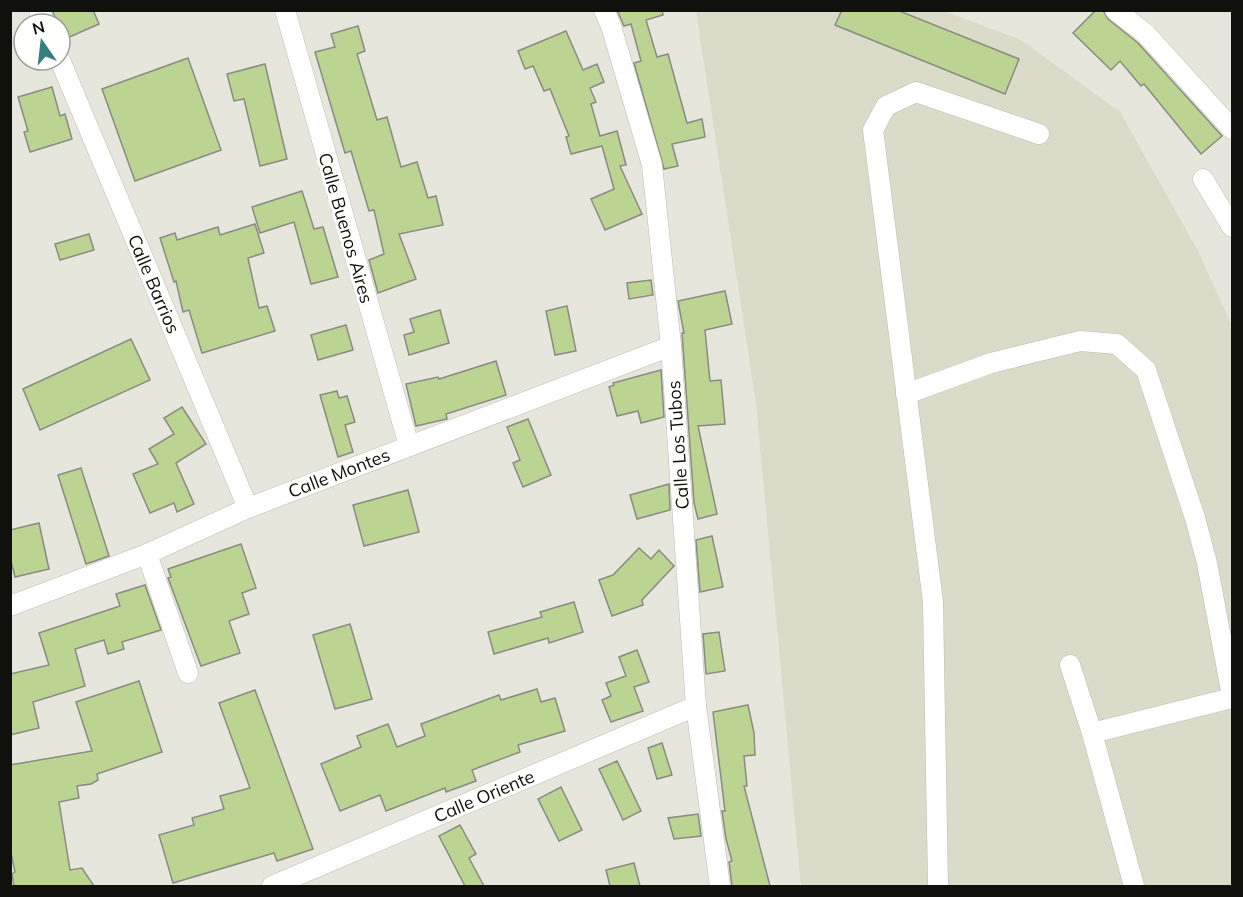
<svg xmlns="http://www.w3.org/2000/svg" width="1243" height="897" font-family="Mulish,sans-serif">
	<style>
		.built { fill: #dbdbc9 }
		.building { fill: #bcd492; stroke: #898c83; stroke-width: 1.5 }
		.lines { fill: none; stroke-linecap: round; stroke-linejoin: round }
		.minor-casing { stroke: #bcbcb2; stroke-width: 21 }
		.minor { stroke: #fff; stroke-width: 20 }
		.labels { text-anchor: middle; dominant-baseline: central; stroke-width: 6; stroke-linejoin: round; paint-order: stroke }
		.street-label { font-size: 18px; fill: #10100d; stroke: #fffffe }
	</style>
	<rect width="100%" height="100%" fill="#e6e6dc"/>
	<!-- built -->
	<path class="built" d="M696,11H944L1021,40L1120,112L1198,251L1232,326V886H801L756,403Z"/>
	<!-- building -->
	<g class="building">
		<path d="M52,10H93L99,24L65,39L60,24H58Z"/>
		<path d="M617,10H662L663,15L646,20L657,57L668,54L687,123L702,119L705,137L672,144L678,166L664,169L634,63L641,61L631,24L624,26Z"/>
		<path d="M842,10H897L1019,59L1005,94L835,25Z"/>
		<path d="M1096,10H1103L1108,19L1138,43L1222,136L1201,154L1144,84L1141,86L1120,61L1111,70L1073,33Z"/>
		<path d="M358,26L365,51L357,54L377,120L387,117L401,167L417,162L428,198L436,196L443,225L399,234L416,279L378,293L369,260L384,254L374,210L369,211L351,151L345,153L315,52L335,47L331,34Z"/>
		<path d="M566,31L583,70L597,64L604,82L590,88L596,102L591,104L600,136L617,131L626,165L620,166L642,214L605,230L591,199L614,189L602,146L571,154L566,137L569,136L550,89L544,91L533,66L525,69L518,51Z"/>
		<path d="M188,58L221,150L135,181L102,89Z"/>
		<path d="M265,64L287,159L260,166L244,99L234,101L227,74Z"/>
		<path d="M52,87L60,116L65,114L72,139L30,152L24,132L28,131L18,97Z"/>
		<path d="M302,191L314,229L323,227L338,277L311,284L294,222L260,233L252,207Z"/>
		<path d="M255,224L264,253L248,258L259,308L267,306L275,331L202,353L189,310L183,312L176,281L174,282L160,238L175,233L177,240L218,227L220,235Z"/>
		<path d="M89,234L94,250L60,260L55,244Z"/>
		<path d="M651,280L653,295L629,299L627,283Z"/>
		<path d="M725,291L732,324L705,330L710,381L721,380L725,424L698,426L717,514L698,519L694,503L682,333H684L678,301Z"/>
		<path d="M567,306L576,351L555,355L546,311Z"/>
		<path d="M440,310L449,343L409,355L404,335L414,332L410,319Z"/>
		<path d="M346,325L353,350L318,360L311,335Z"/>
		<path d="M131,339L150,380L40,430L23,389Z"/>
		<path d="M496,361L506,395L446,414L447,419L416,426L406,384L438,377L439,379Z"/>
		<path d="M661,370L664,417L641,423L638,411L617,416L609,387L614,385L613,383Z"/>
		<path d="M337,391L339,398L347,396L355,422L345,425L353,452L338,457L320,395Z"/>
		<path d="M182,407L206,444L176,463L194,504L177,512L174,503L150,513L133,474L158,464L149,449L174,434L164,418Z"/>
		<path d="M528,419L551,475L523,487L513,463L520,460L507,427Z"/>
		<path d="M81,468L109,556L86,564L58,475Z"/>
		<path d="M669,484L670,510L637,519L630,495Z"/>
		<path d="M408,490L419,532L364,546L353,505Z"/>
		<path d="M39,523L49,569L15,577L10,557V530Z"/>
		<path d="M712,536L723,587L700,592L696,540Z"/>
		<path d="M241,544L256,588L242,593L249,614L229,621L240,653L201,666L168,578L171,577L168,569Z"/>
		<path d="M639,548L651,559L659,550L674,566L642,600L643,605L612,616L599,580L613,575Z"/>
		<path d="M145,585L161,630L122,642L124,649L108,654L104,640L75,649L85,686L33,702L39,728L10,735V674L49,665L39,633L120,606L116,594Z"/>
		<path d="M574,602L583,632L549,643L548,638L494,654L488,632L542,617L540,612Z"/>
		<path d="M350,624L372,699L335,709L313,635Z"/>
		<path d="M719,632L725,671L706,674L703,634Z"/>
		<path d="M637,650L649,682L634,687L643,711L611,722L602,700L611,696L606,683L626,676L619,657Z"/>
		<path d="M139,681L162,752L97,774L98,780L91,784L77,786L79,798L59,802L70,870L82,868L94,886H14L12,874L15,872L10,849V765L92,751L76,702Z"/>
		<path d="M537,689L541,702L555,698L565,731L518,745L520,752L472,770L476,781L446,792L445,788L386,811L380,795L340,811L321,764L361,747L357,736L388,724L397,747L425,736L421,724L499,695L501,700Z"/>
		<path d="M255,690L313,849L277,861L274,853L173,883L159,835L194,825L192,818L224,809L220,796L250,788L219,703Z"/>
		<path d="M748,705L754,733L755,755L744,756L747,786H744L770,886H732L729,862L732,861L726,839L722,811H725L713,712Z"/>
		<path d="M662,743L672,775L657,779L648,748Z"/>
		<path d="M617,761L641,811L623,820L599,769Z"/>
		<path d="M561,787L582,830L559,841L538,799Z"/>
		<path d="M698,814L701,836L674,839L668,818Z"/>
		<path d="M460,825L476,854L469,858L484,886H465L439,836Z"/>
		<path d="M634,863L640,886H610L606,870Z"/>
	</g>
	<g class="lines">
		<defs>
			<g id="minor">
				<path d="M39,10L45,24"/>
				<path d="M285,10L409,446"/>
				<path d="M604,10L611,26L652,165L671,346L696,706L720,886"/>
				<path d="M1115,10L1146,34L1232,129"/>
				<path d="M60,60L248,508"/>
				<path d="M1203,179L1232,227"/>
				<path d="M906,394L991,363L1080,341L1117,344L1146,370L1195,518L1207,563L1232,696"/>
				<path d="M147,554L188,673"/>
				<path d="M10,606L147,554L248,508L671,346"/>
				<path d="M1070,665L1092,733L1232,698"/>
				<path d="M1092,733L1134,886"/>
				<path d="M272,886L696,706"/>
				<path d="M938,886L933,602L873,130L886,106L916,92L1039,134"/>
			</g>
		</defs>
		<!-- minor casing -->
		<use href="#minor" class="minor-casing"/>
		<!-- minor -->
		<use href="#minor" class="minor"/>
	</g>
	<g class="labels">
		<!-- street labels -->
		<g class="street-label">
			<text transform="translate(346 228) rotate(74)">Calle Buenos Aires</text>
			<text transform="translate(154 284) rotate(67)">Calle Barrios</text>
			<text transform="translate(678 445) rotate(-94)">Calle Los Tubos</text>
			<text transform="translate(339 473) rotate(-21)">Calle Montes</text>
			<text transform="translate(484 796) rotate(-23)">Calle Oriente</text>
		</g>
	</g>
	<!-- border -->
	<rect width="1243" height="897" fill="none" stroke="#10100d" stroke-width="24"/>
	<!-- north arrow -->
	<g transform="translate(42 42) rotate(346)"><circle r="28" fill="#fffffe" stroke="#9f9f9e" stroke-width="1.5"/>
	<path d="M0-4.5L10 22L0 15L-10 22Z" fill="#347d80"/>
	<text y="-9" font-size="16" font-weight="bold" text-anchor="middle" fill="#10100d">N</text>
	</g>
</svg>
